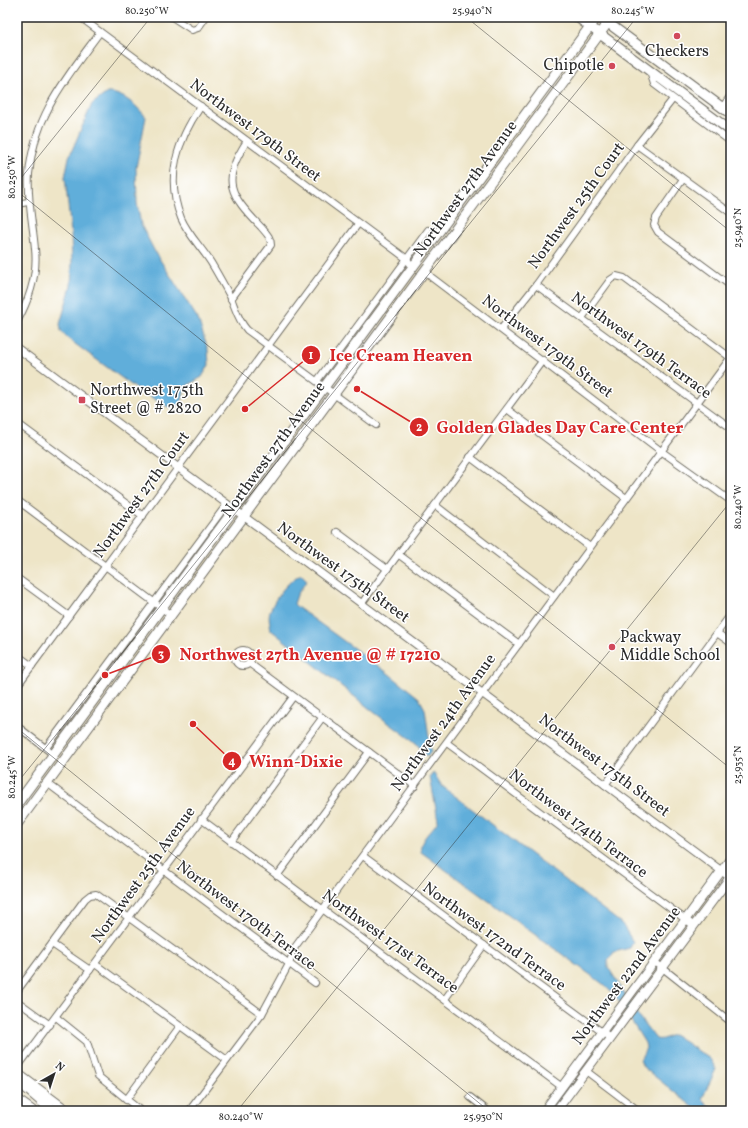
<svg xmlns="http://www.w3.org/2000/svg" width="748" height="1128" font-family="Vollkorn,serif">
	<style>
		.water { fill: #60aeda; stroke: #466c82 }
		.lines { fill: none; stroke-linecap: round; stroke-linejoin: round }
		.minor-casing { stroke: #6f6c62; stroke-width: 8 }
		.tertiary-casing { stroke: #6f6c62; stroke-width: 9 }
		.secondary-casing { stroke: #6f6c62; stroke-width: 10 }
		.primary-casing { stroke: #6f6c62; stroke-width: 11 }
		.motorway-casing { stroke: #6f6c62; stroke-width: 13 }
		.minor { stroke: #fff; stroke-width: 6 }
		.tertiary { stroke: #fff; stroke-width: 7 }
		.secondary { stroke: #fff; stroke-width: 8 }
		.primary { stroke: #fff; stroke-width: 9 }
		.motorway { stroke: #fff; stroke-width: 11 }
		.ticks { fill: none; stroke: #2b2b2b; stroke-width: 1; stroke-opacity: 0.45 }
		.poi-dot { fill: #d1495b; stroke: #fff; stroke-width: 1.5 }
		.labels { text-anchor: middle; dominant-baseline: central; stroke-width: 3; stroke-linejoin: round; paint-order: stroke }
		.poi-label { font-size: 16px; fill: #2b2b2b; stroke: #fff; text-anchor: start }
		.street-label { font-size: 16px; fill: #2b2b2b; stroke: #fff }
		.leader { fill: none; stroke: #d62828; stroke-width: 1.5 }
		.callout-dot { fill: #d62828; stroke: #fff; stroke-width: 1.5 }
		.mark-label { font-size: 12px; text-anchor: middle; font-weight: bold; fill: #fff }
		.callout-label { font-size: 17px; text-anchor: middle; font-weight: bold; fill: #d62828; stroke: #fff; stroke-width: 3; stroke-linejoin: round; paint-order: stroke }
		.neatline { fill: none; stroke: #2b2b2b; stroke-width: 1.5 }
		.ticks-label { font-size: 10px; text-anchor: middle; fill: #2b2b2b }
	</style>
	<rect width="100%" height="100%" fill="#fff"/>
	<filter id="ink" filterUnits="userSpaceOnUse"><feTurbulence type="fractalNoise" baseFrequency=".025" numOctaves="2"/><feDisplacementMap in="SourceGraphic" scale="8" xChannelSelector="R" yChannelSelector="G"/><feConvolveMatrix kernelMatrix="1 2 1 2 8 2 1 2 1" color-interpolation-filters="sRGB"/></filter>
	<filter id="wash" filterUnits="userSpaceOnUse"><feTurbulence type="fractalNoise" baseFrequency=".012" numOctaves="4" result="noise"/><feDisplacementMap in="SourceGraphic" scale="16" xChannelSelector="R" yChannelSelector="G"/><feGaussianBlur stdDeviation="0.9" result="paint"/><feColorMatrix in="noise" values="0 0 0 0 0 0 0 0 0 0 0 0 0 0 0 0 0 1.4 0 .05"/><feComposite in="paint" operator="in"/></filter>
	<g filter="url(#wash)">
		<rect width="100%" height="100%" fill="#eee5c7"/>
		<!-- water -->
		<g class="water">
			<path d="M107,93C122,92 137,106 146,117L136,168L137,203L141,225L155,252L198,319L208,350L209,365L202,377L185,387L182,402L174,408L166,406L134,387L67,338L61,331L60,324L71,286L72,262L71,233L65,177L69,157L92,104Z"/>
			<path d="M301,574L307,580L297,595L294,604L297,607L388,673L419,698L425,709L431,752L427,757L416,743L375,713L271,630C270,623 268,617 270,611C276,596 288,581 301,574Z"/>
			<path d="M433,772L442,786L622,924L633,942L630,948L614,952L608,961V967L639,1017L656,1039C664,1041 668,1035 675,1035L710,1059L716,1069L702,1099L714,1111H698L643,1067L640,1060L646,1048L645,1043L617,998L603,984L421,852C418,839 434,830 438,820L430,777Z"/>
		</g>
	</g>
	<g filter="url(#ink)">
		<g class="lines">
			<defs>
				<g id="minor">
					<path d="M80,17L407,259L413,268"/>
					<path d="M172,17L192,30L198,28L206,17"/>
					<path d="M650,72L654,84L731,142"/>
					<path d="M201,106C177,141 165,177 181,218C188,235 204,250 213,266C219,276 225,287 231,298C236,310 238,320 247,330L376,425"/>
					<path d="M722,108L731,95"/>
					<path d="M637,145L731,213"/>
					<path d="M683,179L656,218L654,225L658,232L731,286"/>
					<path d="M17,204L28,202"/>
					<path d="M426,270L431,277L661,451L731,501"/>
					<path d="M536,285L731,428"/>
					<path d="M231,299L271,245C271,237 266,233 261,227C229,194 221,181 247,141"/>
					<path d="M582,318L610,280L616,276L624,278L731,358"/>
					<path d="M17,322C29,300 38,275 35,249C33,224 27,200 29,174C34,115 67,77 100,32"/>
					<path d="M501,329L536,285L637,145L673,99"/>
					<path d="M317,381L428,230"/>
					<path d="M507,409L626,498"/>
					<path d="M17,423L143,516"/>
					<path d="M470,457L590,547"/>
					<path d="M17,500L171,615"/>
					<path d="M435,505L554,596"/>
					<path d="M337,532L387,569"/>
					<path d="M398,554L519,644"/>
					<path d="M17,578L69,616"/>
					<path d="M362,603L543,360"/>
					<path d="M717,633L731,643"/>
					<circle cx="243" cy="658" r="8"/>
					<path d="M17,655L32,666"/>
					<path d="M249,663L415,786"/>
					<path d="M17,686L358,224"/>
					<path d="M17,726L49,751"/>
					<path d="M447,743L693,925"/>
					<path d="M46,748L227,504"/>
					<path d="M47,783L315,983"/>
					<path d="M605,785L731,614"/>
					<path d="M201,819L562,1087"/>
					<path d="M231,842L322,718"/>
					<path d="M363,856L610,1038"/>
					<path d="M277,876L369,752"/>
					<path d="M52,944L90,970"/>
					<path d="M655,962L731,1022"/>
					<path d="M95,964L227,1060"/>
					<path d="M17,991L85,899L90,895L96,894L262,1014"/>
					<path d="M445,999L484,945"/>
					<path d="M17,1001L50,1025"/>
					<path d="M56,1017L87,1042L98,1076L141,1111"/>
					<path d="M17,1068L293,697"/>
					<path d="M586,1071L639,1111"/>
					<path d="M470,1097L488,1111"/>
					<path d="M126,1100L180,1026"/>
					<path d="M189,1111L262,1014L289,964L295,947L323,909L731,357"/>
				</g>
				<g id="tertiary">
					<path d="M17,348L731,878"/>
					<path d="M17,1072L69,1111"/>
				</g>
				<g id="secondary">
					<path d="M544,1111L731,858"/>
					<path d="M556,1111L731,876"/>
				</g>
				<g id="primary">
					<path d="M577,17L731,131"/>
					<path d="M604,20L731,114"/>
					<path d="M17,804L597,17"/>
					<path d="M17,824L612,17"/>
				</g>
				<g id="motorway">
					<path d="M17,1079L54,1111"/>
					<path d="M17,1101L31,1111"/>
				</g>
			</defs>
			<!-- minor casing -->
			<use href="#minor" class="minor-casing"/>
			<!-- tertiary casing -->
			<use href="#tertiary" class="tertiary-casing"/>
			<!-- secondary casing -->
			<use href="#secondary" class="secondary-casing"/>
			<!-- primary casing -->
			<use href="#primary" class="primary-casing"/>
			<!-- motorway casing -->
			<use href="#motorway" class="motorway-casing"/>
			<!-- minor -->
			<use href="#minor" class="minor"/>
			<!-- tertiary -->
			<use href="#tertiary" class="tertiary"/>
			<!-- secondary -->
			<use href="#secondary" class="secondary"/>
			<!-- primary -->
			<use href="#primary" class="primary"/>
			<!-- motorway -->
			<use href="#motorway" class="motorway"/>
		</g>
	</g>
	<!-- ticks -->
	<path class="ticks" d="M466,17L731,232M17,183L151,17M17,191L731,769M17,728L489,1111M17,783L637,17M237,1111L731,501M723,1111L731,1101"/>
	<!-- markers -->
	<g class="poi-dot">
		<circle cx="677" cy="36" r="4"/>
		<circle cx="612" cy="66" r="4"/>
		<rect x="78" y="396" width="8" height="8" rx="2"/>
		<circle cx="612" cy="647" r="4"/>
	</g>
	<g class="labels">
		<!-- poi labels -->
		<g class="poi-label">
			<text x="677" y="52" text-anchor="middle">Checkers</text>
			<text x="604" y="66" text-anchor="end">Chipotle</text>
			<text x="90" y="391">Northwest 175th<tspan x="90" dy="18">Street @ # 2820</tspan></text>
			<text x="620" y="638">Packway<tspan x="620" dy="18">Middle School</tspan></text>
		</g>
		<!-- street labels -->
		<g class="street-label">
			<text transform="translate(255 131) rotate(37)">Northwest 179th Street</text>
			<text transform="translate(466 189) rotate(-54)">Northwest 27th Avenue</text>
			<text transform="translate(577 206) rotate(-54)">Northwest 25th Court</text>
			<text transform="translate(641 346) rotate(36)">Northwest 179th Terrace</text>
			<text transform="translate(547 347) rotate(37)">Northwest 179th Street</text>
			<text transform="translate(274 450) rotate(-54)">Northwest 27th Avenue</text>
			<text transform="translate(142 495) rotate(-54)">Northwest 27th Court</text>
			<text transform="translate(343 573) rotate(36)">Northwest 175th Street</text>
			<text transform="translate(444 723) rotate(-54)">Northwest 24th Avenue</text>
			<text transform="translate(604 766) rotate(37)">Northwest 175th Street</text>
			<text transform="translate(578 824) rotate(37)">Northwest 174th Terrace</text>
			<text transform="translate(144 875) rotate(-54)">Northwest 25th Avenue</text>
			<text transform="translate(246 916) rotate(37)">Northwest 170th Terrace</text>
			<text transform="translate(494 937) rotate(36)">Northwest 172nd Terrace</text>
			<text transform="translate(390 942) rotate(36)">Northwest 171st Terrace</text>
			<text transform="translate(627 976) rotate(-53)">Northwest 22nd Avenue</text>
		</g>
	</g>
	<!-- callouts -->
	<path class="leader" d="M245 409L311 355M357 389L419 427M105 675L161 654M193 724L232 761"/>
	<g class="callout-dot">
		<circle cx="245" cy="409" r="4"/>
		<circle cx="357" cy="389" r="4"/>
		<circle cx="105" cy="675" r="4"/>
		<circle cx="193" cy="724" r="4"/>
		<circle cx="311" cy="355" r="10"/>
		<circle cx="419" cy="427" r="10"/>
		<circle cx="161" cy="654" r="10"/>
		<circle cx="232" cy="761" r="10"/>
	</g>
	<g class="mark-label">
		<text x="311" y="359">1</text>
		<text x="419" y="431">2</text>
		<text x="161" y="658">3</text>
		<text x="232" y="765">4</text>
	</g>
	<g class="callout-label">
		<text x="401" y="361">Ice Cream Heaven</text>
		<text x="560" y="433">Golden Glades Day Care Center</text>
		<text x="310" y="660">Northwest 27th Avenue @ # 17210</text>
		<text x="296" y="767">Winn-Dixie</text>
	</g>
	<!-- margin -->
	<rect width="748" height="1128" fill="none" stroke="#fff" stroke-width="44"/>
	<!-- north arrow -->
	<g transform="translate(54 1074) rotate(39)" stroke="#ffffff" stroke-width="3" paint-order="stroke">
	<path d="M0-3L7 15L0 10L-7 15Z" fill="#2b2b2b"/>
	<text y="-6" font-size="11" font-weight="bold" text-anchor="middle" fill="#2b2b2b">N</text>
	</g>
	<rect x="22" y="22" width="704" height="1084" class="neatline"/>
	<g class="ticks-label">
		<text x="147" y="14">80.250°W</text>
		<text x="472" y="14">25.940°N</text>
		<text x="633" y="14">80.245°W</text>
		<text transform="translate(11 177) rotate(-90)" y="4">80.250°W</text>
		<text transform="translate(737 228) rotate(-90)" y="4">25.940°N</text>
		<text transform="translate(737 507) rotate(-90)" y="4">80.240°W</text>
		<text transform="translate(737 765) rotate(-90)" y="4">25.935°N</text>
		<text transform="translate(11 777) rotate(-90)" y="4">80.245°W</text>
		<text x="241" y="1120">80.240°W</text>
		<text x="483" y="1120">25.930°N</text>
	</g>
</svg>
